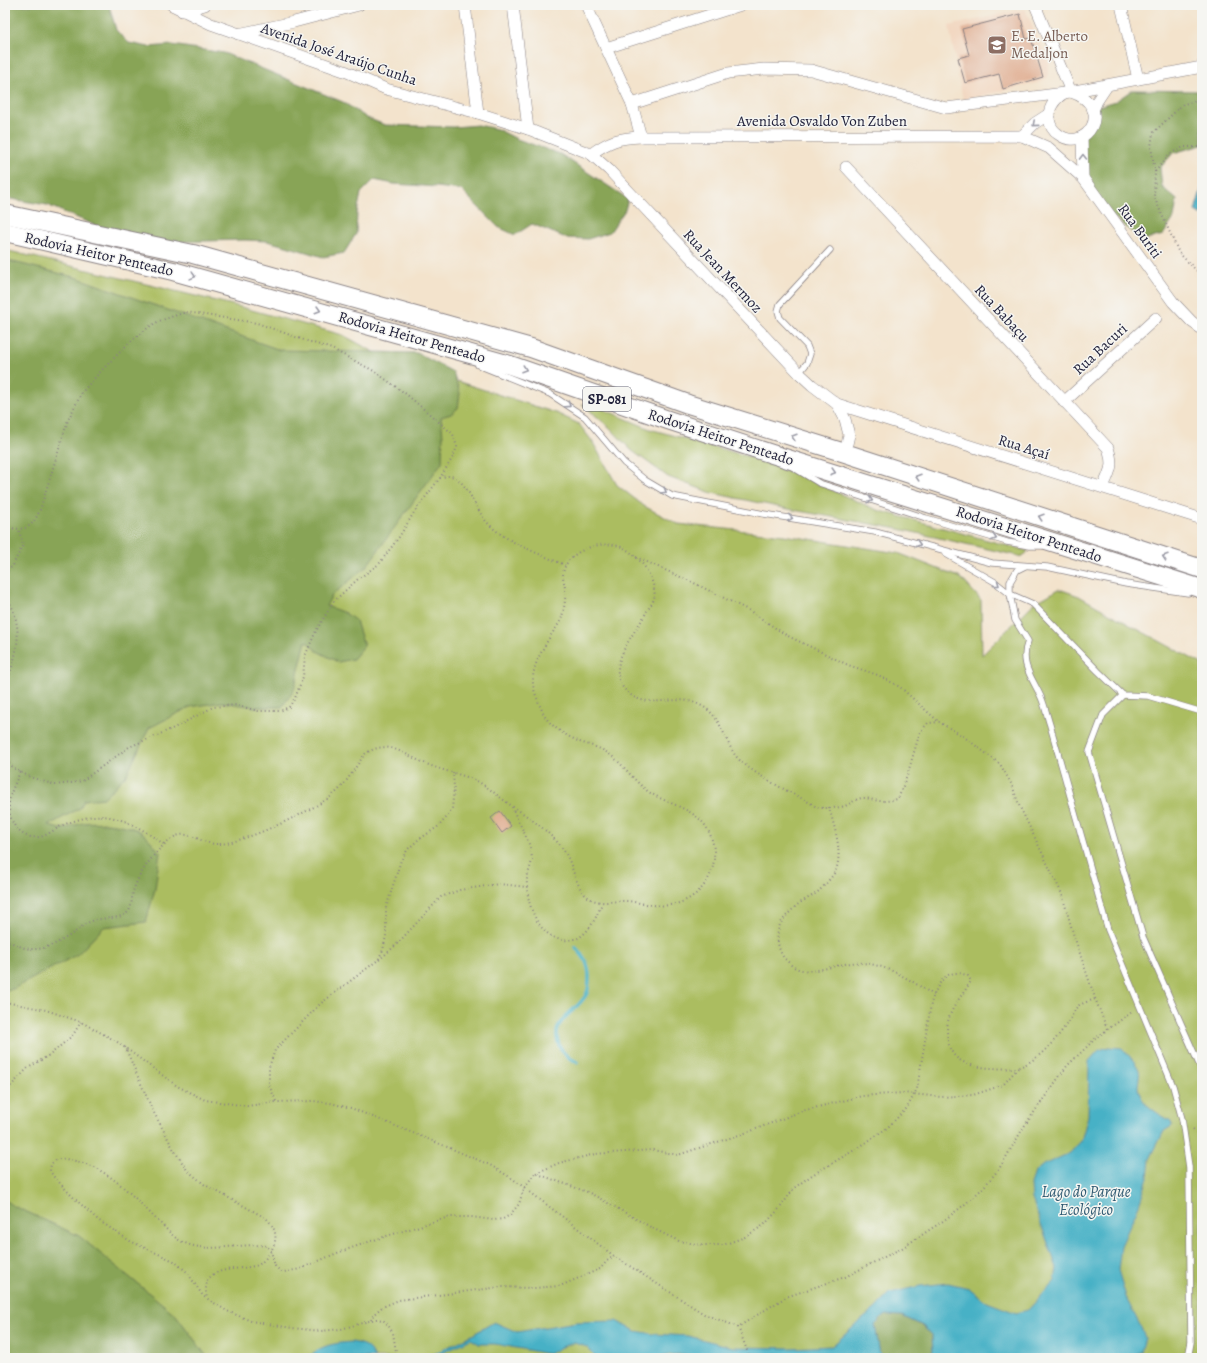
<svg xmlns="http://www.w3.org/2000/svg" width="1207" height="1363" font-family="Alegreya,serif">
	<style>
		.built { fill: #f2d5be }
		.green { fill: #abbd61; stroke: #66704e }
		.forest { fill: #88a457; stroke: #556349 }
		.water { fill: #47b1c6; stroke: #346a80 }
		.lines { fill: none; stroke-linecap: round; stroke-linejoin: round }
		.stream { stroke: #47b1c6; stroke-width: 3.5 }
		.building { fill: #e0ae92 }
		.service-casing { stroke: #8a8284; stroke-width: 7 }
		.minor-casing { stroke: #8a8284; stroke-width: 12 }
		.primary-casing { stroke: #8a8284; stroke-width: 20 }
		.path { stroke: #8a8284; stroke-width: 2; stroke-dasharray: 1 3; stroke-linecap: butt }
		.service { stroke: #fff; stroke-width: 5.5 }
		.minor { stroke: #fff; stroke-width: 11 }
		.primary { stroke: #fff; stroke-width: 18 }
		.oneway { stroke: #9c9ca7 }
		.labels { text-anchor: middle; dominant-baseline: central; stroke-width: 3; stroke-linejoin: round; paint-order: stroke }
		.shield { fill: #f6f6f2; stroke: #626272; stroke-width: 1 }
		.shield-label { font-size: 14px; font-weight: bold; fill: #22223b }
		.education-label { font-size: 15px; fill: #785e54; stroke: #f6f6f2; text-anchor: start }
		.street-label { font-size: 15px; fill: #22223b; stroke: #f6f6f2 }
		.water-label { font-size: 16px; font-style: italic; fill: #315b73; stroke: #f6f6f2 }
	</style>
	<rect width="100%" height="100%" fill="#f6f6f2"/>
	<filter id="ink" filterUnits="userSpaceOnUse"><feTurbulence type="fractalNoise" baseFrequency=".025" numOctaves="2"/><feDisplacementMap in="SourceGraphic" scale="8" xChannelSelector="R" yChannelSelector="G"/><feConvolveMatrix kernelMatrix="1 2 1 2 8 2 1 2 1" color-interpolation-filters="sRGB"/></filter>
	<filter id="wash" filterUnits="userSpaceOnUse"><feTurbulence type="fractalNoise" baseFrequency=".012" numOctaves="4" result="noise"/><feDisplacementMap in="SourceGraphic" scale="16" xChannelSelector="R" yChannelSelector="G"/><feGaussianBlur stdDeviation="0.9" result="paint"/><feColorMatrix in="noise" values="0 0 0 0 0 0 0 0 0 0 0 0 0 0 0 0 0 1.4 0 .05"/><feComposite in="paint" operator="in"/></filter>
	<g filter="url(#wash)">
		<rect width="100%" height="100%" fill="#f3e3cc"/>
		<!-- built -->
		<path class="built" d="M1025,9L1049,64V73L1047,78L1041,82L963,100L949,26Z"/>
		<!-- green -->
		<g class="green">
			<path d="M5,250L237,306L343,335L385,358L556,413L579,424L592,441L617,485L644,506L678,524L784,535L898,553L961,578L981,600L982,655L1033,604L1059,589L1079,596L1137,629L1202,664V1358H5Z"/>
			<path d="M582,404L596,406L650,429L768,462L877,510L1028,551L1023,557L899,529L793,510L712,493L668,477L631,450L610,428Z"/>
		</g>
		<!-- forest -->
		<g class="forest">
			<path d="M5,5H109L116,30L129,43L149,47L172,45L224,53L343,102L367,118L385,125L454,127L478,125L497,129L517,139L560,154L628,199L625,210L610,232L588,239L566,238L532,224L515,235L498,227L461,190L437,187L394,184L374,180L361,193L357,213L356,234L344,253L323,257L286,246L267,241L245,240L124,243L99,227L47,205L5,198Z"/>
			<path d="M1132,90L1202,91V145L1173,153L1160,168L1162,187L1177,200L1174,218L1163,235L1144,240L1128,229L1113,216L1086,186L1078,145L1087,122L1098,106L1116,101Z"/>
			<path d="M5,260L78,278L280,350L417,353L453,372L460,393L458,408L451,414L441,417L443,436L442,462L366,567L332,595L326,606L345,613L356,621L364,646L353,659L338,662L317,651L306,641L294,690L282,707H254L222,702L190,707L149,728L127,774L104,798L84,800L80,808L49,825C63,833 69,826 83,823C97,821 129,824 141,832C148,836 154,846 160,852L155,889L146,922L104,927L78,954L13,989L5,990Z"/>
			<path d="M5,1200L14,1206L79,1236L176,1315L208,1358H5Z"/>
			<path d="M885,1315L902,1316L923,1326L932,1336L933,1351L928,1358H885L880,1354L875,1325Z"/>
		</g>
		<!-- water -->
		<g class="water">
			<path d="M1202,187V215L1195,211Z"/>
			<path d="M1109,1047L1122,1048C1128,1055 1136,1062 1139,1070C1141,1077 1136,1085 1139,1092C1143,1106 1159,1114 1171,1121L1172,1126L1164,1131L1150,1159L1148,1178L1139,1205L1121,1246L1118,1270L1127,1300L1142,1329L1145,1338L1141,1352L1121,1358H928L933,1351L932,1336L923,1326L902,1316L885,1315L875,1325L880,1354L885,1358H835L796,1355L756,1354L732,1358H707L683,1354L665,1355L657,1358H601L594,1355L587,1347L574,1343L561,1347L549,1354L495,1344H479L471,1339L434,1357L412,1358L432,1355L472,1335L494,1322L517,1332L576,1322L616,1321L636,1331L653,1334L688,1336L733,1347L790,1348L832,1346L859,1322L875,1309L890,1293L920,1286L948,1283L969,1288L987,1302L1016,1313L1028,1310L1055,1281L1057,1268L1032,1199L1031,1184L1035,1172L1043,1165L1070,1153L1081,1141L1088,1116L1089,1061L1099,1050Z"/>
			<path d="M352,1342C366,1345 368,1346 375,1358H308C319,1345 336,1343 352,1342Z"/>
		</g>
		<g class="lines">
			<!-- stream -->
			<path class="stream" d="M575,947C584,956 589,964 589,977C589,982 589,990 586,995C576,1013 549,1020 559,1045C563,1054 568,1058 577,1062"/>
		</g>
		<g id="blocks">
			<!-- building -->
			<g class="building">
				<path d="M1020,14L1026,39L1031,38L1043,77L1003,89L999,74L965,83L958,58L969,55L962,29Z"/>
				<path d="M500,811L511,826L502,833L491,818Z"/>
			</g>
		</g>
	</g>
	<g filter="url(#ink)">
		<use href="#blocks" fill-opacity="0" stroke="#8a8284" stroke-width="1"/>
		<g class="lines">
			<defs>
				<g id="service">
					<path d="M478,365L550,394L585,417L624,463L645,480L672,496L764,514L875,532L992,563L1047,567L1126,584L1188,593"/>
					<path d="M799,373L807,363L810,354L807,346L780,318L778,311L780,304L830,250"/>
					<path d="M794,468L819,483L926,518L1007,542L1030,546H1042"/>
					<path d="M946,554L995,582L1010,594L1033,604L1098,671L1123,695L1148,696L1202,712"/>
					<path d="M1025,566L1017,570L1010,582V594L1015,620L1028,641C1019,664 1032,677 1041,697C1045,706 1047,716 1050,725L1108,930L1173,1086L1182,1119L1189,1167L1191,1342L1188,1358"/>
					<path d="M1123,695L1103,715L1089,752L1143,937L1202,1071"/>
				</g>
				<g id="minor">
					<path d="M172,5L211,24L347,72L386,89L478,113L528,129L591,154L609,170L799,373L812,385L837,404L1202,519"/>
					<path d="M465,5L478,113"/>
					<path d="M513,5L528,129"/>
					<path d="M586,5L632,104L641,137"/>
					<path d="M1035,5L1071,92"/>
					<path d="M1121,5L1138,79"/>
					<path d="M182,11L205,5"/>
					<path d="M238,34L294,22L359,5"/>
					<path d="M606,48L741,5"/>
					<path d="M1064,93C1055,99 1048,107 1049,119C1050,125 1053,131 1058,134C1085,155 1117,107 1071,92"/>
					<path d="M632,104L728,73L764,69L811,70L946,108L1064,93L1202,67"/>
					<path d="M1093,110L1097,101L1107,86"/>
					<path d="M1022,136L1035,123L1049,114"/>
					<path d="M1082,137L1083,178"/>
					<path d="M591,154C609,141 618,138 641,137L1022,136L1049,148L1083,178L1173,302L1192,322L1202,329"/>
					<path d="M846,167L1108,448C1114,466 1110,471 1103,487"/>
					<path d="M1064,402L1156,318"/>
					<path d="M837,404L845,419L849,435L845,453"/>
				</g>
				<g id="primary">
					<path d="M5,214L193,254L531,348L688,404L845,453L1202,569"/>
					<path d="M5,232L173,271L510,365L668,420L772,454L1202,589"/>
				</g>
			</defs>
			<!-- service casing -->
			<use href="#service" class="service-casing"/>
			<!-- minor casing -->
			<use href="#minor" class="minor-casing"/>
			<!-- primary casing -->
			<use href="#primary" class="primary-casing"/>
			<!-- path -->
			<g class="path">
				<path d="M1202,147H1184L1169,154L1155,172L1154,197L1179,253L1202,276"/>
				<path d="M1155,172L1151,147L1153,133L1183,104L1202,100"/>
				<path d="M440,478C442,477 446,476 449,476C465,476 475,508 485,520C502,541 540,554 565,565"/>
				<path d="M5,527C26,531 31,529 40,510L68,420L82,392L103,369L130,342L149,327L159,321L186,312L257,323L304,340L332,349L374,371L406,394L453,434L457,447L453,457L440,478L415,511L399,537L379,564L358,579L334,601L316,631L305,656L303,677L295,698L289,707L280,711H258L236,705L213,707L174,728L129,747L82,781L71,783L55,785L30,777L13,768L5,758"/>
				<path d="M636,557L694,583L750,611L786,635L813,648L848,665L878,675L900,687L939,722"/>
				<path d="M5,574L13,565L23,545L19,530"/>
				<path d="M5,593C26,629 17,653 5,688"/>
				<path d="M20,772C16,782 10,792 9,803C8,821 19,840 39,837C46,836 54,830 61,826C69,822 83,818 93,816C120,814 144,830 165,845"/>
				<path d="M512,807C518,823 528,836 531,852C534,863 528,870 527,879C525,903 540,943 569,940C572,939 576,939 578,938C590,932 598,914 602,903"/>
				<path d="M829,807C834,827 843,850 836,870C834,875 823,887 819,891C812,897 803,900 796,906C790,912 782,919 779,927C776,937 778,951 785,959C788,961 791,966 794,967C813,978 841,960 862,963C889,965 911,981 934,995"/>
				<path d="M5,940C11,942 16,945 22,947C41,954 60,942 75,932C81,927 88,921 96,920C105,917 120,920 128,912C133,906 131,896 134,889C139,872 157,849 171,839C187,827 200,844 217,844C240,845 314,810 333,795C346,785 355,767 365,754C388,737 407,757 429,765C444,771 460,774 475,780C487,786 498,796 509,804C524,814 541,825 553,838C558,842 563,849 566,854C573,866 576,889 588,897C600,906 614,900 628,901C642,903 656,907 670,905C705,900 724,864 709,832C699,810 671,805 652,794C634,783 624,763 606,752C598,747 589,745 580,742C569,737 554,729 546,718C544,715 542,710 540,706C537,698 532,688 533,679C533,664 544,647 551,635C555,629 560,623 562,617C564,609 566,598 565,589C565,585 563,580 563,576C563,563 573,555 583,550C595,544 612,542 624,548C633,553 643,563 648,572C652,580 656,590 654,599C654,600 648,610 647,611C637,631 607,663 622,686C642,715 675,691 700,705C721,715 723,737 735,755C746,770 787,791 805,800C809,802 813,805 817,807C824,809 838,808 845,806C852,803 856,798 864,798C870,798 877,802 884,801C889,801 893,800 898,799L907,776L920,732L928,723L939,722L963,736L1000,764L1012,785L1019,805L1062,894L1073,933L1095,998L1107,1029"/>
				<path d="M379,960L396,945L441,897L460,890L499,884L527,887"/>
				<path d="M5,1002L46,1010L81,1022L116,1041L177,1086L205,1100L247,1106L276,1102L313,1101L330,1103L351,1108L445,1146L490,1165L513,1179L614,1256L704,1314L738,1327"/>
				<path d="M125,1047L152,1109L174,1150L187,1170L205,1185L266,1218C278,1230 278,1241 269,1254C266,1258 262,1263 258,1265C237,1272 199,1263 207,1298"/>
				<path d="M5,1092L28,1068L51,1054L73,1035L81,1022"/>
				<path d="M276,1101L269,1085V1067L275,1050L320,1004L378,960L383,950L386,936V908L401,860L408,849L418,840L439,826L446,818L452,809L454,788L453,772"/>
				<path d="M1193,1129L1202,1137"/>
				<path d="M536,1173L559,1163L595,1154L653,1150L678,1155L751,1131L802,1111L862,1096L903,1093L941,1097L973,1095L1003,1085L1018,1068"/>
				<path d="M371,1320L374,1314L382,1307L399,1300L501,1287L534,1288L560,1286L600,1269L607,1261L614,1256"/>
				<path d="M397,1358L393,1333L388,1325L383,1320L376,1319L341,1329L321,1331L292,1328L251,1321L227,1311L203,1296L187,1272L174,1261L130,1241L98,1220L74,1198L54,1177L50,1171L51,1164C59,1156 65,1159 76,1161C110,1169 135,1198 159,1222C167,1229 174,1239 185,1243C210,1254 240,1242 267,1246L271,1251L275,1266L279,1270L284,1272L300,1269L337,1253L380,1238L449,1217H471L494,1220L503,1219L510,1215L519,1204L524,1188L535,1173L590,1193L656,1230L679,1241L701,1245H723L745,1237L764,1225L780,1208L794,1188L812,1175L858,1148L887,1128L907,1108L917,1089L931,1004C936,986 946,965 968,976L971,981C964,993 953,1005 949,1018C945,1030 947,1050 957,1058C963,1063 973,1066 980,1067C989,1068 1011,1070 1019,1067C1039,1060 1057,1039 1068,1022C1072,1017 1074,1010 1078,1006C1082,1003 1090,1001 1095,999"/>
				<path d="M750,1358L738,1327L786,1297L845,1277L902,1248L943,1221L964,1205L982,1189L999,1169L1025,1125L1067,1066L1097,1037L1132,1012"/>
			</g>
			<!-- service -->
			<use href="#service" class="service"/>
			<!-- minor -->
			<use href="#minor" class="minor"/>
			<!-- primary -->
			<use href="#primary" class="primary"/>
		</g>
		<!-- one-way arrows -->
		<defs><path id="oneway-chevron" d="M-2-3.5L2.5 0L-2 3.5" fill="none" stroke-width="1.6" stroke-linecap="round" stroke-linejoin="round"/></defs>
		<g class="oneway">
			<use href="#oneway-chevron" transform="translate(1035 124) rotate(139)"/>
			<use href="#oneway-chevron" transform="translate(1083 157) rotate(-91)"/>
			<use href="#oneway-chevron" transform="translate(193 276) rotate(15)"/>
			<use href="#oneway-chevron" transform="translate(318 310) rotate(16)"/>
			<use href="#oneway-chevron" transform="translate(524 369) rotate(19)"/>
			<use href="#oneway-chevron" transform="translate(568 405) rotate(33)"/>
			<use href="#oneway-chevron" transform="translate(794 437) rotate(-163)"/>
			<use href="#oneway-chevron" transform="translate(833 472) rotate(17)"/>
			<use href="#oneway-chevron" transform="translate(918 477) rotate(-162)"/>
			<use href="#oneway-chevron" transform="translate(664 491) rotate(30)"/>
			<use href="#oneway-chevron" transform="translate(870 500) rotate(18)"/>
			<use href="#oneway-chevron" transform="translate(1041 517) rotate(-162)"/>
			<use href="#oneway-chevron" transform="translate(790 518) rotate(9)"/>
			<use href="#oneway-chevron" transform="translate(994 538) rotate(16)"/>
			<use href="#oneway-chevron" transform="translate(918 544) rotate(15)"/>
			<use href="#oneway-chevron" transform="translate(1165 557) rotate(-162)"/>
			<use href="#oneway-chevron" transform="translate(997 584) rotate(36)"/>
		</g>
	</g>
	<!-- icons -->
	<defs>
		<symbol id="school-square" viewBox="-11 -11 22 22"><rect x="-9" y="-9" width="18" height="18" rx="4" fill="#8d6e63" stroke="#f6f6f2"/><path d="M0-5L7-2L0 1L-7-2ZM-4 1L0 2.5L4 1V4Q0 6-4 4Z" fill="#fff"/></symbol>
	</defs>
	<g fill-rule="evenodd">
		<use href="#school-square" x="986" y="34" width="22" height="22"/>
	</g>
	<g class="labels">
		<!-- shield labels -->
		<rect class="shield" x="583" y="387" width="48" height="24" rx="3"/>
		<g class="shield-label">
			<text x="607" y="399">SP-081</text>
		</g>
		<!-- education labels -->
		<g class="education-label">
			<text x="1011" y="36">E. E. Alberto<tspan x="1011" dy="17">Medaljon</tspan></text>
		</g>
		<!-- street labels -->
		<g class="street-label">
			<text transform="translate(339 54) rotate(19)">Avenida José Araújo Cunha</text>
			<text x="822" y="121">Avenida Osvaldo Von Zuben</text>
			<text transform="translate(1140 231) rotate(54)">Rua Buriti</text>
			<text transform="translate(99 254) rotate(13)">Rodovia Heitor Penteado</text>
			<text transform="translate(723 271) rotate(47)">Rua Jean Mermoz</text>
			<text transform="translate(1002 313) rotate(47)">Rua Babaçu</text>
			<text transform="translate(412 337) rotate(16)">Rodovia Heitor Penteado</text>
			<text transform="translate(1100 349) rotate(-43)">Rua Bacuri</text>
			<text transform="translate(721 437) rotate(18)">Rodovia Heitor Penteado</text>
			<text transform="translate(1024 447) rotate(17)">Rua Açaí</text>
			<text transform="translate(1029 534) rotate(18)">Rodovia Heitor Penteado</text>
		</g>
		<!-- water labels -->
		<g class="water-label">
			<text x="1086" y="1192">Lago do Parque<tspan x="1086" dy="18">Ecológico</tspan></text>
		</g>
	</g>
	<!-- margin -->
	<rect width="1207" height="1363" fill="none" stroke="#f6f6f2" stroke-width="20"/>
</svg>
